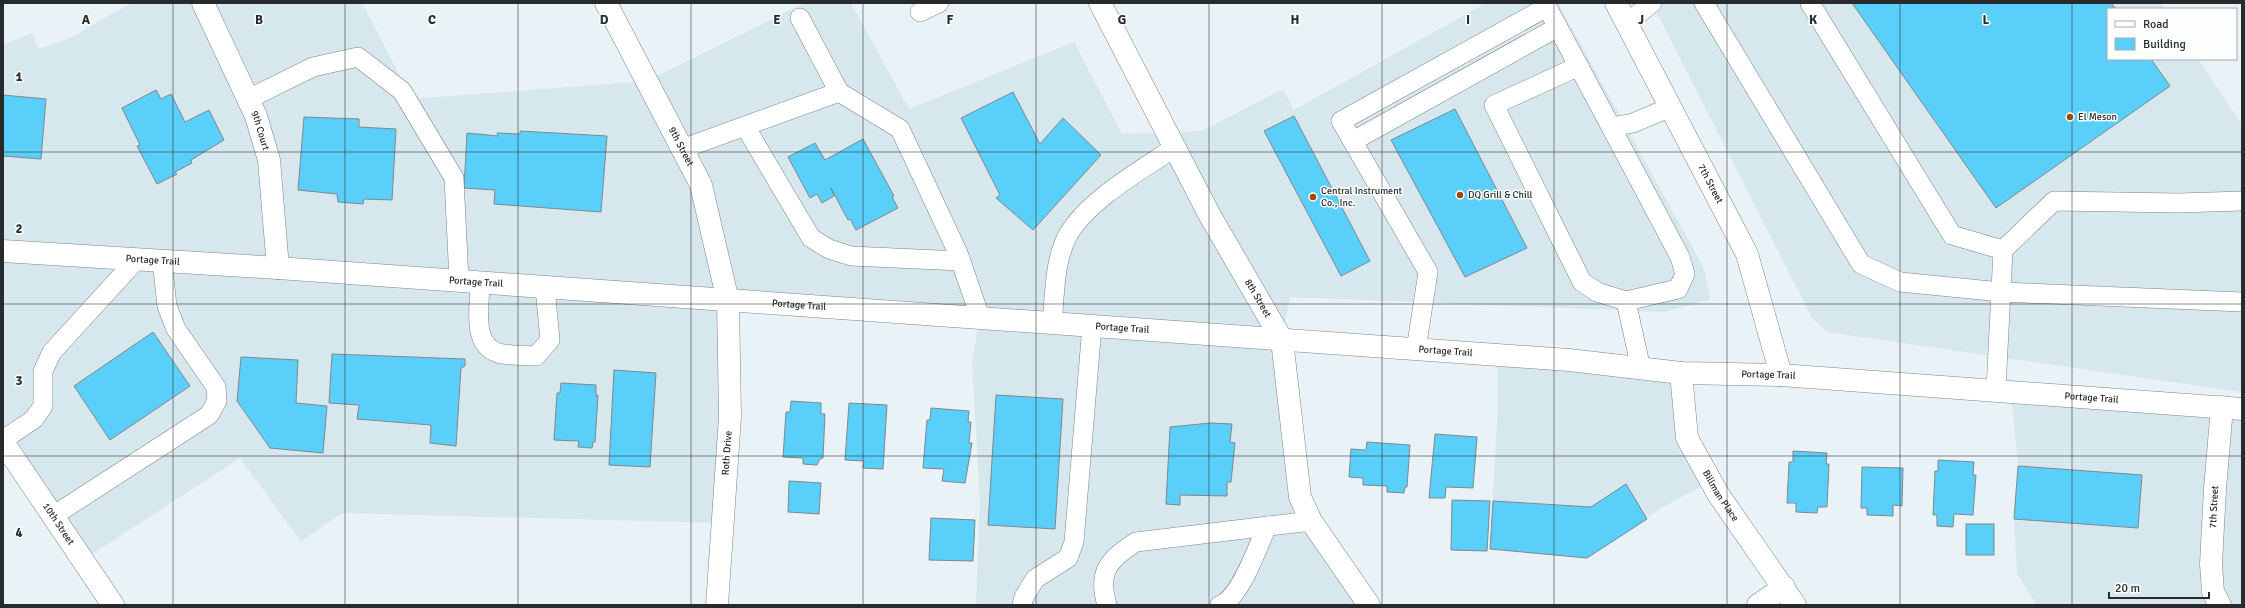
<svg xmlns="http://www.w3.org/2000/svg" width="2245" height="608" font-family="Signika,sans-serif">
	<style>
		.built { fill: #d6e7ee }
		.building { fill: #5acffa; stroke: #80888c }
		.lines { fill: none; stroke-linecap: round; stroke-linejoin: round }
		.lane-casing { stroke: #7c8487; stroke-width: 20 }
		.street-casing { stroke: #7c8487; stroke-width: 23 }
		.secondary-casing { stroke: #7c8487; stroke-width: 23 }
		.lane { stroke: #fff; stroke-width: 19 }
		.street { stroke: #fff; stroke-width: 22 }
		.secondary { stroke: #fff; stroke-width: 22 }
		.grid { fill: none; stroke: #282b2d; stroke-width: 1; stroke-opacity: 0.55 }
		.poi-dot { fill: #a74603; stroke: #fcfefe; stroke-width: 1.5 }
		.labels { text-anchor: middle; dominant-baseline: central; stroke-width: 3; stroke-linejoin: round; paint-order: stroke }
		.poi-label { font-size: 10px; fill: #282b2d; stroke: #fcfefe; text-anchor: start }
		.street-label { font-size: 10px; fill: #282b2d; stroke: #fcfefe }
		.grid-label { font-size: 13px; text-anchor: middle; font-weight: bold; fill: #282b2d; stroke: #fcfefe; stroke-width: 3; stroke-linejoin: round; paint-order: stroke }
	</style>
	<rect width="100%" height="100%" fill="#e9f2f6"/>
	<!-- built -->
	<g class="built">
		<path d="M131,3H362L412,99L647,81L805,3H851L909,109L1074,42L1122,134L1202,131L1283,89L1294,110L1486,3H1558L1704,268L1710,299L1665,312L1290,297L1282,340L1300,497L1369,605H976L980,503L972,360L980,318L729,301L723,523L342,513L301,541L240,458L83,560L3,442V45L32,33L38,49L70,38Z"/>
		<path d="M1652,3H2161L2165,9H2108V59H2198L2242,125V392L1827,332L1812,318Z"/>
		<path d="M1497,355L1681,373L1687,438L1711,481L1663,507L1587,558L1490,549L1498,406Z"/>
		<path d="M2011,391L2242,409V605H2037L2017,574L2014,519L2018,466Z"/>
	</g>
	<!-- building -->
	<g class="building">
		<path d="M1852,3H2111L2116,9H2108V59H2151L2170,86L1996,208Z"/>
		<path d="M156,90L161,99L171,94L185,122L209,110L224,140L191,160L192,163L175,172L177,174L157,184L137,146L140,145L122,108Z"/>
		<path d="M1013,92L1040,144L1063,118L1101,155L1033,230L996,198L1000,195L961,118Z"/>
		<path d="M3,95L46,99L41,159L3,156Z"/>
		<path d="M1455,109L1527,248L1465,277L1391,140Z"/>
		<path d="M1294,116L1370,261L1341,276L1264,131Z"/>
		<path d="M304,117L359,119V127L396,129L392,200L364,199L363,204L338,202L337,194L298,190Z"/>
		<path d="M520,131L607,136L601,212L494,204L495,190L464,188L467,133L498,136L497,133L520,134Z"/>
		<path d="M863,139L894,196L892,197L898,208L856,230L850,219L848,220L831,188L834,196L822,203L817,194L810,198L788,157L815,143L825,160Z"/>
		<path d="M153,332L190,386L110,440L74,386Z"/>
		<path d="M332,354L465,359V366L461,368L456,446L430,443L431,425L357,419L359,405L329,403Z"/>
		<path d="M241,357L298,360L296,403L327,406L323,453L270,448L237,401Z"/>
		<path d="M614,370L656,373L650,467L609,465Z"/>
		<path d="M561,383L596,385V396L598,395L595,442H593L592,448L578,447L579,441L554,440L557,393H560Z"/>
		<path d="M996,395L1063,399L1055,529L988,525Z"/>
		<path d="M791,401L821,403V414H825L823,458L820,459L817,465L803,464V458L783,457L786,412H790Z"/>
		<path d="M849,403L887,405L883,469L863,468L864,461L845,460Z"/>
		<path d="M931,408L969,411L968,422H971L969,443H972L965,483L942,481L944,469L923,468L927,420H930Z"/>
		<path d="M1210,423L1232,424L1230,442L1235,443L1231,482H1227V496L1180,495V505L1166,504L1170,427Z"/>
		<path d="M1435,434L1477,437L1473,488L1446,487L1445,498H1429Z"/>
		<path d="M1367,442L1410,445L1407,487H1405L1404,493L1387,492V486L1363,485V478L1349,477L1351,449L1366,450Z"/>
		<path d="M1793,451L1827,453L1826,464H1829L1827,507H1818L1817,513L1796,512V503H1787L1789,462H1793Z"/>
		<path d="M1938,460L1974,462L1973,475H1976L1973,515L1954,514L1953,527L1937,526V515H1933L1935,471H1938Z"/>
		<path d="M2018,466L2142,475L2138,528L2014,519Z"/>
		<path d="M1862,467L1903,468L1902,506L1893,505V516L1867,515V508H1861Z"/>
		<path d="M789,481L821,483L819,514L788,512Z"/>
		<path d="M1626,484L1647,519L1587,558L1490,549L1493,501L1591,507Z"/>
		<path d="M1452,500L1490,501L1487,551L1451,550Z"/>
		<path d="M931,518L975,520L973,561L929,560Z"/>
		<rect x="1966" y="524" width="28" height="31"/>
	</g>
	<g class="lines">
		<defs>
			<g id="lane">
				<path d="M1704,3L1861,264L1900,282L2001,292L2242,302"/>
				<path d="M1810,3L1952,235L2003,250L1996,390"/>
				<path d="M920,12L939,3"/>
				<path d="M800,18L839,92L900,129L958,253L980,317"/>
				<path d="M1627,23L1652,3"/>
				<path d="M1579,66L1494,105L1582,282L1597,292L1626,301"/>
				<path d="M248,99L313,67L358,57L402,91L454,178L459,281"/>
				<path d="M745,126L811,238L829,249L851,256L961,261"/>
				<path d="M1611,127L1680,257L1685,274L1678,289L1626,301L1641,369"/>
				<path d="M1353,141L1558,27"/>
				<path d="M682,149L839,92"/>
				<path d="M2003,250L2054,201L2179,203L2242,201"/>
				<path d="M480,283C480,306 471,344 498,353C509,356 524,355 536,356L550,340L545,288"/>
				<path d="M1052,323C1055,295 1054,260 1068,235C1088,200 1141,170 1174,148"/>
				<path d="M1416,350L1428,272L1341,121L1547,7L1611,127L1633,123L1671,107"/>
				<path d="M3,440L34,419L43,406V371L52,352L137,259"/>
				<path d="M53,516L209,415L217,401L216,387L176,329L167,306L162,260"/>
				<path d="M1022,605L1024,597L1035,579L1068,558L1074,542L1092,326"/>
				<path d="M1107,605C1097,572 1109,559 1136,542L1311,521"/>
				<path d="M1220,605C1240,599 1258,546 1267,526"/>
			</g>
			<g id="street">
				<path id="s1" d="M203,3L256,116L269,160L278,268"/>
				<path id="s2" d="M606,3L701,185L728,301L730,417L717,605"/>
				<path id="s3" d="M1100,3L1209,214L1282,340L1300,497L1311,521L1369,605"/>
				<path id="s4" d="M1616,3L1747,254L1781,375"/>
				<path id="s5" d="M1681,373L1687,438L1718,494L1795,605"/>
				<path id="s6" d="M3,442L113,605"/>
				<path d="M1758,605L1784,587"/>
				<path id="s7" d="M2220,605L2213,592L2211,564L2215,489L2222,407"/>
			</g>
			<g id="secondary">
				<path id="s8" d="M3,251L278,268L1569,360L1681,373L1781,375L2242,409"/>
			</g>
		</defs>
		<!-- lane casing -->
		<use href="#lane" class="lane-casing"/>
		<!-- street casing -->
		<use href="#street" class="street-casing"/>
		<!-- secondary casing -->
		<use href="#secondary" class="secondary-casing"/>
		<!-- lane -->
		<use href="#lane" class="lane"/>
		<!-- street -->
		<use href="#street" class="street"/>
		<!-- secondary -->
		<use href="#secondary" class="secondary"/>
	</g>
	<!-- grid -->
	<path class="grid" d="M173,3V605M345,3V605M518,3V605M691,3V605M863,3V605M1036,3V605M1209,3V605M1382,3V605M1554,3V605M1727,3V605M1900,3V605M2072,3V605M3,152H2242M3,304H2242M3,456H2242"/>
	<!-- markers -->
	<g class="poi-dot">
		<circle cx="2070" cy="117" r="4"/>
		<circle cx="1460" cy="195" r="4"/>
		<circle cx="1313" cy="197" r="4"/>
	</g>
	<g class="labels">
		<!-- poi labels -->
		<g class="poi-label">
			<text x="2078" y="117">El Meson</text>
			<text x="1321" y="191">Central Instrument<tspan x="1321" dy="12">Co., Inc.</tspan></text>
			<text x="1468" y="195">DQ Grill &amp; Chill</text>
		</g>
		<!-- street labels -->
		<g class="street-label">
			<text stroke="none"><textPath href="#s1" startOffset="140">9th Court</textPath></text>
			<text stroke="none"><textPath href="#s2" startOffset="162">9th Street</textPath></text>
			<text stroke="none"><textPath href="#s4" startOffset="204">7th Street</textPath></text>
			<text stroke="none"><textPath href="#s8" startOffset="150">Portage Trail</textPath></text>
			<text stroke="none"><textPath href="#s8" startOffset="474">Portage Trail</textPath></text>
			<text stroke="none"><textPath href="#s3" startOffset="335">8th Street</textPath></text>
			<text stroke="none"><textPath href="#s8" startOffset="798">Portage Trail</textPath></text>
			<text stroke="none"><textPath href="#s8" startOffset="1122">Portage Trail</textPath></text>
			<text stroke="none"><textPath href="#s8" startOffset="1446">Portage Trail</textPath></text>
			<text stroke="none"><textPath href="#s8" startOffset="1770">Portage Trail</textPath></text>
			<text stroke="none"><textPath href="#s8" startOffset="2094">Portage Trail</textPath></text>
			<text transform="translate(727 453) rotate(-86)">Roth Drive</text>
			<text stroke="none"><textPath href="#s5" startOffset="132">Billman Place</textPath></text>
			<text stroke="none"><textPath href="#s7" startOffset="100">7th Street</textPath></text>
			<text stroke="none"><textPath href="#s6" startOffset="99">10th Street</textPath></text>
		</g>
	</g>
	<g class="grid-label">
		<text x="86" y="24">A</text>
		<text x="259" y="24">B</text>
		<text x="432" y="24">C</text>
		<text x="604" y="24">D</text>
		<text x="777" y="24">E</text>
		<text x="950" y="24">F</text>
		<text x="1122" y="24">G</text>
		<text x="1295" y="24">H</text>
		<text x="1468" y="24">I</text>
		<text x="1641" y="24">J</text>
		<text x="1813" y="24">K</text>
		<text x="1986" y="24">L</text>
		<text x="19" y="81">1</text>
		<text x="19" y="233">2</text>
		<text x="19" y="385">3</text>
		<text x="19" y="537">4</text>
	</g>
	<!-- border -->
	<rect width="2245" height="608" fill="none" stroke="#282b2d" stroke-width="8"/>
	<!-- legend -->
	<rect x="2107" y="8" width="130" height="52" fill="#fcfefe" stroke="#a7aaaa"/>
	<rect x="2115" y="21" width="20" height="6" fill="#ffffff" stroke="#a7aaaa"/>
	<text x="2143" y="28" font-size="12" fill="#282b2d">Road</text>
	<rect x="2115" y="38" width="20" height="12" fill="#5acffa" stroke="#a7aaaa"/>
	<text x="2143" y="48" font-size="12" fill="#282b2d">Building</text>
	<!-- scale -->
	<path d="M2109 592v6h100v-6" fill="none" stroke="#282b2d" stroke-width="2"/>
	<text x="2115" y="592" font-size="12" fill="#282b2d" stroke="#fcfefe" stroke-width="3" paint-order="stroke">20 m</text>
</svg>
